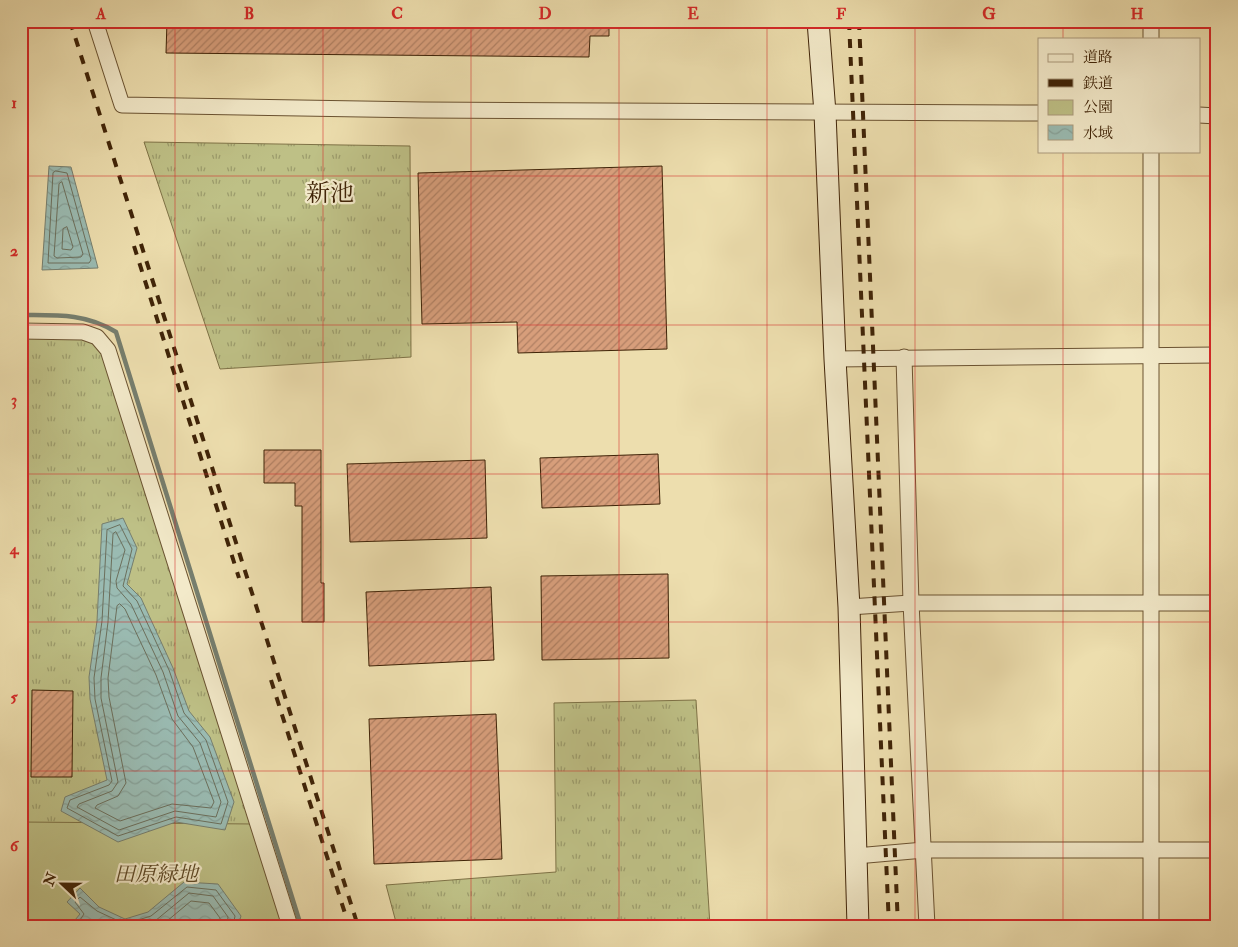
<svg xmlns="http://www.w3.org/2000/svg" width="1238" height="947" font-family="'IM FELL Double Pica','Noto Serif JP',serif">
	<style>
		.grass { fill: url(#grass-tufts); stroke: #7e7246 }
		.green { fill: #bec086; stroke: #7e7246 }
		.water { fill: url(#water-waves); stroke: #767e6e }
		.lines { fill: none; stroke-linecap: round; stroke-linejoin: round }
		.shore { stroke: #6c6f5c; stroke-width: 1 }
		.stream { stroke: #767e6e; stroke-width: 4.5 }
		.building { fill: url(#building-hatch); stroke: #3f2307 }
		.street-casing { stroke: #6a5231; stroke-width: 17 }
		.secondary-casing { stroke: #3f2307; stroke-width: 23 }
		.street { stroke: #f3eaca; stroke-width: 15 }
		.secondary { stroke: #f3eaca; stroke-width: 21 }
		.rail { stroke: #3f2307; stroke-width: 4; stroke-dasharray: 9 9; stroke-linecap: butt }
		.grid { fill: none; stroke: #d62828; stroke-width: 1; stroke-opacity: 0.55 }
		.labels { text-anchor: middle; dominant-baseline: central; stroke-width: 4.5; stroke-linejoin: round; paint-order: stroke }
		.park-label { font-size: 21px; font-style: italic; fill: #5f4a27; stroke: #f3eaca }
		.quarter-label { font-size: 24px; fill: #3f2307; stroke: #f3eaca }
		.neatline { fill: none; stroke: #d62828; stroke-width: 2 }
		.grid-label { font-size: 16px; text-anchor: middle; font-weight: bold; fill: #d62828 }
	</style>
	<defs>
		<pattern id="grass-tufts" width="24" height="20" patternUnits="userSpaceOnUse" patternTransform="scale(1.25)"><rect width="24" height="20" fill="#bec086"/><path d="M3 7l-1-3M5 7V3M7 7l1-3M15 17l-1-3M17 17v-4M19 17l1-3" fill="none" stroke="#9c9c6c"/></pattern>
		<pattern id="water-waves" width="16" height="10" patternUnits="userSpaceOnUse" patternTransform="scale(1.25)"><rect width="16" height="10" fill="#9abbb2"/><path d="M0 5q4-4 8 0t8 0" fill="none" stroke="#86a098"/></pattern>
		<pattern id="building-hatch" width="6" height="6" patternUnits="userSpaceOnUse" patternTransform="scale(1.25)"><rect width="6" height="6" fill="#d79e7b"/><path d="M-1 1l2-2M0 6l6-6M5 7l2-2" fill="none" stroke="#b08063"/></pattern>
	</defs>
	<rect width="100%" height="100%" fill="#eddeae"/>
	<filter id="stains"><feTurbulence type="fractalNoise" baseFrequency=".004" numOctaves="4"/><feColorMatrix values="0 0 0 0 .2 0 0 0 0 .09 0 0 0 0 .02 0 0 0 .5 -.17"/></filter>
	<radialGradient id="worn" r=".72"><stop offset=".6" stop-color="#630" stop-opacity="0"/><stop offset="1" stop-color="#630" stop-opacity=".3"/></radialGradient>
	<!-- grass -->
	<g class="grass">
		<path d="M144,142L410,146L411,357L220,369Z"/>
		<path d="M21,333L101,341L284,926H21Z"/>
		<path d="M696,700L710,926H397L386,885L556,872L554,703Z"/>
	</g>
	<!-- green -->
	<path class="green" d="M21,822L253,824L290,926H21Z"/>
	<!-- water -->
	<g class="water">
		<path d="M49,166L71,167L98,268L42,270Z"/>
		<path d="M123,518L137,548L127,584L141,598L173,668L189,711L210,737L234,802L225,830L176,822L118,842L61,811L65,797L107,780L90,699L89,677L97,621L102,524Z"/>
		<path d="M184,882L218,884L241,916L238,926H70L80,914L67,902L80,888L99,907L125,919L148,912Z"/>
	</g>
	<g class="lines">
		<!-- shore -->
		<g class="shore">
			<path d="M56,171L67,173L91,260L89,263H48L53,173Z"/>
			<path d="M62,182L83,254L81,257L57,258L54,256L59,184Z"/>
			<path d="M67,227L73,247L71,250L62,249L63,229Z"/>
			<path d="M120,525L132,549L123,586L137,601L169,670L184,713L206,740L228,802L221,824L176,817L118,836L67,808L70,800L109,785L112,781L95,699L94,678L102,621L107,530Z"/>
			<path d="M116,532L125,550L116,581L117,588L131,604L163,672L178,716L200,743L221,802L216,817L175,811L119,830L77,807L79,804L112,791L118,782L101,698V678L108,622L113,534Z"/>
			<path d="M120,604L125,609L156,675L172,719L193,747L214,802L211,808L172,804L120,821L95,808L97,805L118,796L126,783L109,697L108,678L117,606Z"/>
			<path d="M76,926L84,914L75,902L80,897L97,911L125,924L151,916L187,887L216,890L235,916L233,926"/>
			<path d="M141,926L155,921L189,893L213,896L228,917L227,926"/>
			<path d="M161,926L191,901L209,903L220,918L219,926"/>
		</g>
		<!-- stream -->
		<path class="stream" d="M21,315C55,315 86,313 116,332L301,926"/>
	</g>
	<!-- building -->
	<g class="building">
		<path d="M167,21H609V36H590L589,57L166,53Z"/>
		<path d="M662,166L667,349L518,353L517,322L422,324L418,173Z"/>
		<path d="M264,450H321V583H324V622H302V506H295V483H264Z"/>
		<path d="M658,454L660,504L542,508L540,458Z"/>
		<path d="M485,460L487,538L350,542L347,464Z"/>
		<path d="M668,574L669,658L542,660L541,576Z"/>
		<path d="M491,587L494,660L369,666L366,592Z"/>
		<path d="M32,690L73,691L72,777H31Z"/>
		<path d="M496,714L502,859L374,864L369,719Z"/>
	</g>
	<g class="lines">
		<defs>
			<g id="street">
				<path d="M95,21L122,105L423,110L1039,113"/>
				<path d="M1151,39V21"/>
				<path d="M1199,115L1217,116"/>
				<path d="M21,331L83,332L97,337L108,350L290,926"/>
				<path d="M904,357L911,603L927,926"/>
				<path d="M835,359L1217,355"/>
				<path d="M849,607L911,603H1217"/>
				<path d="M856,856L924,850H1217"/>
				<path d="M1151,926V151"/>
			</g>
			<path id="secondary" d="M818,21L825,113L835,359L849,607L858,926"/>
		</defs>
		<!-- street casing -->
		<use href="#street" class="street-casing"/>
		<!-- secondary casing -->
		<use href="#secondary" class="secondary-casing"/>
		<!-- street -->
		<use href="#street" class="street"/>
		<!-- secondary -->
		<use href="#secondary" class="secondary"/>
		<!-- rail -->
		<g class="rail">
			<path d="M70,21L358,926"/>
			<path d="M849,21L889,926"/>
			<path d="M859,21L898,926"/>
			<path d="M134,246L239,578"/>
			<path d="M271,680L349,926"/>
		</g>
	</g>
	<!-- grid -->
	<path class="grid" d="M175,21V926M323,21V926M471,21V926M619,21V926M767,21V926M915,21V926M1063,21V39M1063,151V926M21,176H1217M21,325H1217M21,474H1217M21,622H1217M21,771H1217"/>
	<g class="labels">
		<!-- park labels -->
		<g class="park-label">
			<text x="156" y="874">田原緑地</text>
		</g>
		<!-- quarter labels -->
		<g class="quarter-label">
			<text x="330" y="193">新池</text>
		</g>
	</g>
	<!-- margin -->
	<rect width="1238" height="947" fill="none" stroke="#eddeae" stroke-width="55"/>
	<!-- legend -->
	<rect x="1038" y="38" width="162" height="115" fill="#f3eaca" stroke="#ab9a7c"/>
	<rect x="1048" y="54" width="25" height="8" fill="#f3eaca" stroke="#ab9a7c"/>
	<text x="1083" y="62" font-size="15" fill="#3f2307">道路</text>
	<rect x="1048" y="79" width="25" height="8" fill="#3f2307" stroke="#ab9a7c"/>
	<text x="1083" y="88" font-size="15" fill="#3f2307">鉄道</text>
	<rect x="1048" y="100" width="25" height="15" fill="#bec086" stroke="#ab9a7c"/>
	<text x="1083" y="112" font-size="15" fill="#3f2307">公園</text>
	<rect x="1048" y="125" width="25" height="15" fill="url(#water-waves)" stroke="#ab9a7c"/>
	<text x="1083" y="138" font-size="15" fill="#3f2307">水域</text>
	<!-- north arrow -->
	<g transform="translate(62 884) rotate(292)" stroke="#f3eaca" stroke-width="4" paint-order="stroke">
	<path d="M0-4L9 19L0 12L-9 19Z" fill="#3f2307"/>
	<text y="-8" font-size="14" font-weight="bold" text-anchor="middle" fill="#3f2307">N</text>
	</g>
	<rect x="28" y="28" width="1182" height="892" class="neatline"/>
	<g class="grid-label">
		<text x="101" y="19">A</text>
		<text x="249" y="19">B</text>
		<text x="397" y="19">C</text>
		<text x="545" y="19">D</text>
		<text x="693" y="19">E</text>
		<text x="841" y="19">F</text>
		<text x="989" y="19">G</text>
		<text x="1137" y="19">H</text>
		<text x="14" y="108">1</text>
		<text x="14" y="256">2</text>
		<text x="14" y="405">3</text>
		<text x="14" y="554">4</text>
		<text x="14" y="702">5</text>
		<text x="14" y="851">6</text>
	</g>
	<rect width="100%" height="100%" filter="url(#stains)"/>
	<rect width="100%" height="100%" fill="url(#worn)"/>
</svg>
